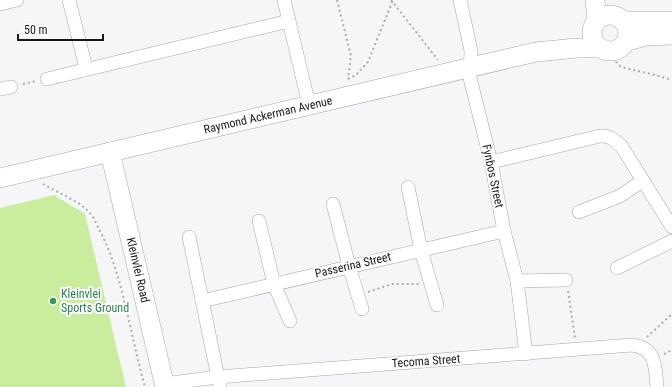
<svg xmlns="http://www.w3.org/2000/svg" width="672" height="387" font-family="'Roboto Condensed',sans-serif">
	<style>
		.green { fill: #caed9d }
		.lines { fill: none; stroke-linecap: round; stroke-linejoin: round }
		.street-casing { stroke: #a6a6a9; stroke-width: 14 }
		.secondary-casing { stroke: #a6a6a9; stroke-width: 20 }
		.path { stroke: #acacaf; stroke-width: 2; stroke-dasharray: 2 3; stroke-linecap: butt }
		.street { stroke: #fff; stroke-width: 13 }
		.secondary { stroke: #fff; stroke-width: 19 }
		.leisure-dot { fill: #2e9e5b; stroke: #fff; stroke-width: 1.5 }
		.labels { text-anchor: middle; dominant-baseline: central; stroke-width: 4; stroke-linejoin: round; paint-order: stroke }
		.street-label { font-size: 12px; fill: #181819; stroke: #fff }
		.leisure-label { font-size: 12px; fill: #27864d; stroke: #fff; text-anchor: start }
	</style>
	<rect width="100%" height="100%" fill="#f6f6f9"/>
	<!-- green -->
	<path class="green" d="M54,195L85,214L126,387H0V208Z"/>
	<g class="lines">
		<defs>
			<g id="street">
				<path d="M69,0L86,68"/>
				<path d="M284,0L309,105"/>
				<path d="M460,0L471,51L470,78L491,162L504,231L517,281L526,354"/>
				<path d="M0,4L17,0"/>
				<path d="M47,79L289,21"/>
				<path d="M0,89L11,87"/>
				<path d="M491,162L600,136C610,135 616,141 622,147L672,227"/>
				<path d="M408,187L421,250L437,305"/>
				<path d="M333,204L349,266L362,309"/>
				<path d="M579,212L620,196L642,181"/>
				<path d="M259,221L274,284L290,321"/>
				<path d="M189,237L220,387"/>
				<path d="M617,268L672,241"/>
				<path d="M517,281L566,280"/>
				<path d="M202,301L504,231"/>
				<path d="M164,384L218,377L632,345C657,348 655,367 657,387"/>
			</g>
			<g id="secondary">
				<path d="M595,0L597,20"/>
				<circle cx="610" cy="33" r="18"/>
				<path d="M623,21H672"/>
				<path d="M627,41L646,36L672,35"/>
				<path d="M110,152L165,387"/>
				<path d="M0,178L536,52L577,48H598"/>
			</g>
		</defs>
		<!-- street casing -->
		<use href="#street" class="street-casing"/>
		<!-- secondary casing -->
		<use href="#secondary" class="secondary-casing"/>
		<!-- path -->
		<g class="path">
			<path d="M337,0L351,56L348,79"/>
			<path d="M391,0L438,60"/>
			<path d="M614,57L616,62L621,67L655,75L672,80"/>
			<path d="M348,79L356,75L368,62L393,0"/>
			<path d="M23,84L36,81"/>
			<path d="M43,184C58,193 78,200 90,213C94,217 96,224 99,229C124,277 130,335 145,387"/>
			<path d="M568,291L575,338"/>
			<path d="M368,292L392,284H419"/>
			<path d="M647,337L672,314"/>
			<path d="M664,354L672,350"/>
		</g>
		<!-- street -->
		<use href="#street" class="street"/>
		<!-- secondary -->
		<use href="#secondary" class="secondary"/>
	</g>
	<!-- markers -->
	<circle class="leisure-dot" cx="53" cy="301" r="4"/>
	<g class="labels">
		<!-- street labels -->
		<g class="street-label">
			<text transform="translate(268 115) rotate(-13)">Raymond Ackerman Avenue</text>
			<text transform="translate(493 176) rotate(78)">Fynbos Street</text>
			<text transform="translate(353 265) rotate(-13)">Passerina Street</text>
			<text transform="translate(138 270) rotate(77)">Kleinvlei Road</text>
			<text transform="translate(426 361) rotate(-4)">Tecoma Street</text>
		</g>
		<!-- leisure labels -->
		<g class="leisure-label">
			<text x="61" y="294">Kleinvlei<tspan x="61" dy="14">Sports Ground</tspan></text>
		</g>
	</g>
	<!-- scale -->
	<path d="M18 34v6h85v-6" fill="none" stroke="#181819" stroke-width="2"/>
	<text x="24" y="34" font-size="12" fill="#181819" stroke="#ffffff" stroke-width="3" paint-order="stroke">50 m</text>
</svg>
